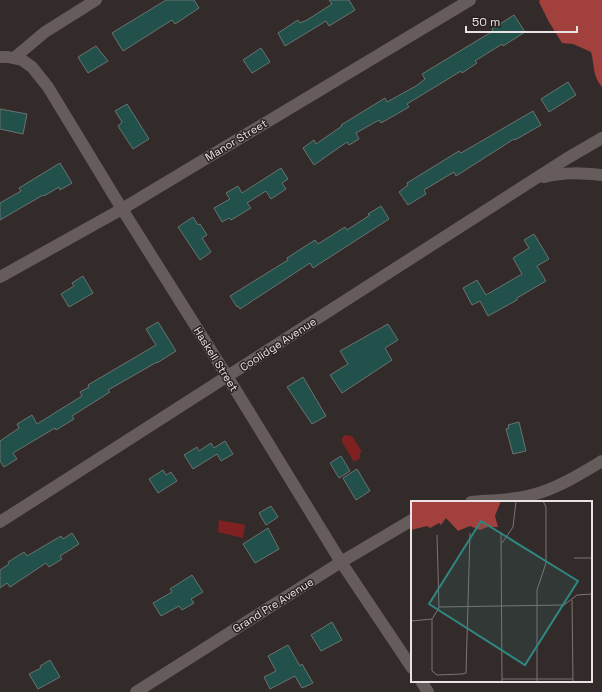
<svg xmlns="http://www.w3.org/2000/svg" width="602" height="692" font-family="'Space Grotesk',sans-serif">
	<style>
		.forest { fill: #a1403c }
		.water { fill: #802121 }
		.building { fill: #22504a; stroke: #697371 }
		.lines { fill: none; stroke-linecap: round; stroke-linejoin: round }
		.minor { stroke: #655c5b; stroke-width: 12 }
		.labels { text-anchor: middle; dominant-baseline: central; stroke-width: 3; stroke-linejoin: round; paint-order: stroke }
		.street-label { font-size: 11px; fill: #e9e4e3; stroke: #292221 }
		.inset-road { fill: none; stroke: #7c7574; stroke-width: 1 }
		.view { fill: #308680; fill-opacity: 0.15; stroke: #308680; stroke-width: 2 }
		.inset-edge { fill: none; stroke: #e9e4e3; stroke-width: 2 }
	</style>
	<rect width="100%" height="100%" fill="#332b2a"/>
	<!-- forest -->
	<path class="forest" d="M540,0H602V87C592,74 595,67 591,52L573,44L562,43L549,22L539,2Z"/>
	<!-- water -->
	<g class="water">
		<path d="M345,435L352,436L362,452L360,453V458L354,462L342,442V438Z"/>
		<path d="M219,520L245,525L243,538L218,532Z"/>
	</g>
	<!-- building -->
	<g class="building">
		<path d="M166,0H194L199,8L175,24L172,20L123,51L112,33Z"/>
		<path d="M329,0H349L355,10L329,26L326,21L285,46L278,33L298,20L300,23L307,20L332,4Z"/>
		<path d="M514,15L525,32L503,46L502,44L475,61L477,63L462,73L461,71L407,104L409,107L381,123L379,120L356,133L359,139L349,145L347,142L314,165L303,148L314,140L316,144L342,126L341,125L385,98L387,102L416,86L425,79L422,74L493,31L492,29Z"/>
		<path d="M96,46L108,61L88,73L78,57Z"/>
		<path d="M261,48L270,62L252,73L243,60Z"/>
		<path d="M568,82L576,95L549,112L541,99Z"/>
		<path d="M127,104L149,139L133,149L118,126L122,122L115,111Z"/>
		<path d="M0,109L27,114L23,134L0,129Z"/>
		<path d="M533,111L541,125L515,140L514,139L456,176L454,172L424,190L426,194L408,205L399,192L408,185L407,183L459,151L461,153Z"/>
		<path d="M60,163L72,183L60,190L59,187L44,196L43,195L0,220V203L21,191L19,188Z"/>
		<path d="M281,168L288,179L282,183L286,189L271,199L266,191L247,203L251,208L231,220L229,218L222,222L214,208L230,199L226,193L238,186L242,193Z"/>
		<path d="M381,206L389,219L313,268L310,263L240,309L238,306L237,307L230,296L288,260L287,258L315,240L318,244L345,227L347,230L370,215L368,214Z"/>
		<path d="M193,217L198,225L200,224L207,235L202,238L211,252L200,260L178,227Z"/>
		<path d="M534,234L549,259L537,266L546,281L517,298V300L488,316L480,301L472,305L463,288L477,280L486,295L522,274L513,258L529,248L524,240Z"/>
		<path d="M83,276L93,293L69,307L61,294L74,286L72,283Z"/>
		<path d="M158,322L176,351L157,363V362L108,390L110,392L72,416L74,419L56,430L55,428L13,453L17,459L4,467L0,461V441L19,428L17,424L32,415L37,424L82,396L80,392L89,387L88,385L156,345L146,329Z"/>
		<path d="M388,324L398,340L385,348L392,360L342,393L330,375L348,364L340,351Z"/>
		<path d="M303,377L326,416L312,424L287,387Z"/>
		<path d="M519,422L526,451L513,454L506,429L509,428L508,425Z"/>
		<path d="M225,441L233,454L221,461L217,454L193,469L184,455L197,447L199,451L211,443L214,448Z"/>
		<path d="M341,456L350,471L339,478L330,463Z"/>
		<path d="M357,469L370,491L356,500L343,478Z"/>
		<path d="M163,470L166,475L171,472L177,481L158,493L149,479Z"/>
		<path d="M271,506L278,517L266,525L259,513Z"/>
		<path d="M268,528L279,549L255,563L243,544Z"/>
		<path d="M72,533L79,544L60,556L62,559L49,567L46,563L10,587L7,583L0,588V570L9,564L8,562L24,552L27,556L61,536L63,539Z"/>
		<path d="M192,575L203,592L191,599L194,603L182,610L179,606L161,616L153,603L172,592L170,589Z"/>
		<path d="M332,622L342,640L321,651L311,635Z"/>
		<path d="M288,645L300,666L302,664L313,683L302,688L295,676L270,689L264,677L276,671L268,656Z"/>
		<path d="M50,660L60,677L38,689L29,674L41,668L40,666Z"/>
	</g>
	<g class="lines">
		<!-- minor -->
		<g class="minor">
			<path d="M0,57H8L22,60L32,67L48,87L122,209L227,376L341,562L412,668"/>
			<path d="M14,58L45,32L96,0"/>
			<path d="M544,177C564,172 582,173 602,175"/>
			<path d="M0,277L122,209L470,0"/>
			<path d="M471,502C494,500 518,500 539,493C561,486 582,473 602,461"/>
			<path d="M0,522L566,159L602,138"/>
			<path d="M421,681L428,692"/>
			<path d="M136,692L341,562L412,520"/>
		</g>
	</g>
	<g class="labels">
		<!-- street labels -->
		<g class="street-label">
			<text transform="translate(236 140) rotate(-31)">Manor Street</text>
			<text transform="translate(278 344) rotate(-33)">Coolidge Avenue</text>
			<text transform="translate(216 359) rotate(58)">Haskell Street</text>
			<text transform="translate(273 605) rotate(-32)">Grand Pre Avenue</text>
		</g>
	</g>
	<!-- overview -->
	<g transform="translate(411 501)">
		<rect width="181" height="181" fill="#332b2a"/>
		<path d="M0,0H90L84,15L87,26H77L69,29L59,25L47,30L35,17L30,24L28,22L19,27L16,25L0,29Z" fill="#a1403c"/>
		<path class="inset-road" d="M90,31L91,181M26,34L28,107L21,118V170L26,174L51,173L55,172L59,32M91,42L102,26L105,0M163,57H181M161,99L162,181M28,106L153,104L166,94L181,93M0,120L21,118M91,178H162M126,181V89L135,62V6L132,0"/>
		<path class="view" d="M70,20L167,80L114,164L18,103Z"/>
		<rect width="181" height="181" class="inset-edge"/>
	</g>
	<!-- scale -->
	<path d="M466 26v6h111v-6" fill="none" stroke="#e9e4e3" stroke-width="2"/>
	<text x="472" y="26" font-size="12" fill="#e9e4e3" stroke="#292221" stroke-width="3" paint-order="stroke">50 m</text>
</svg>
